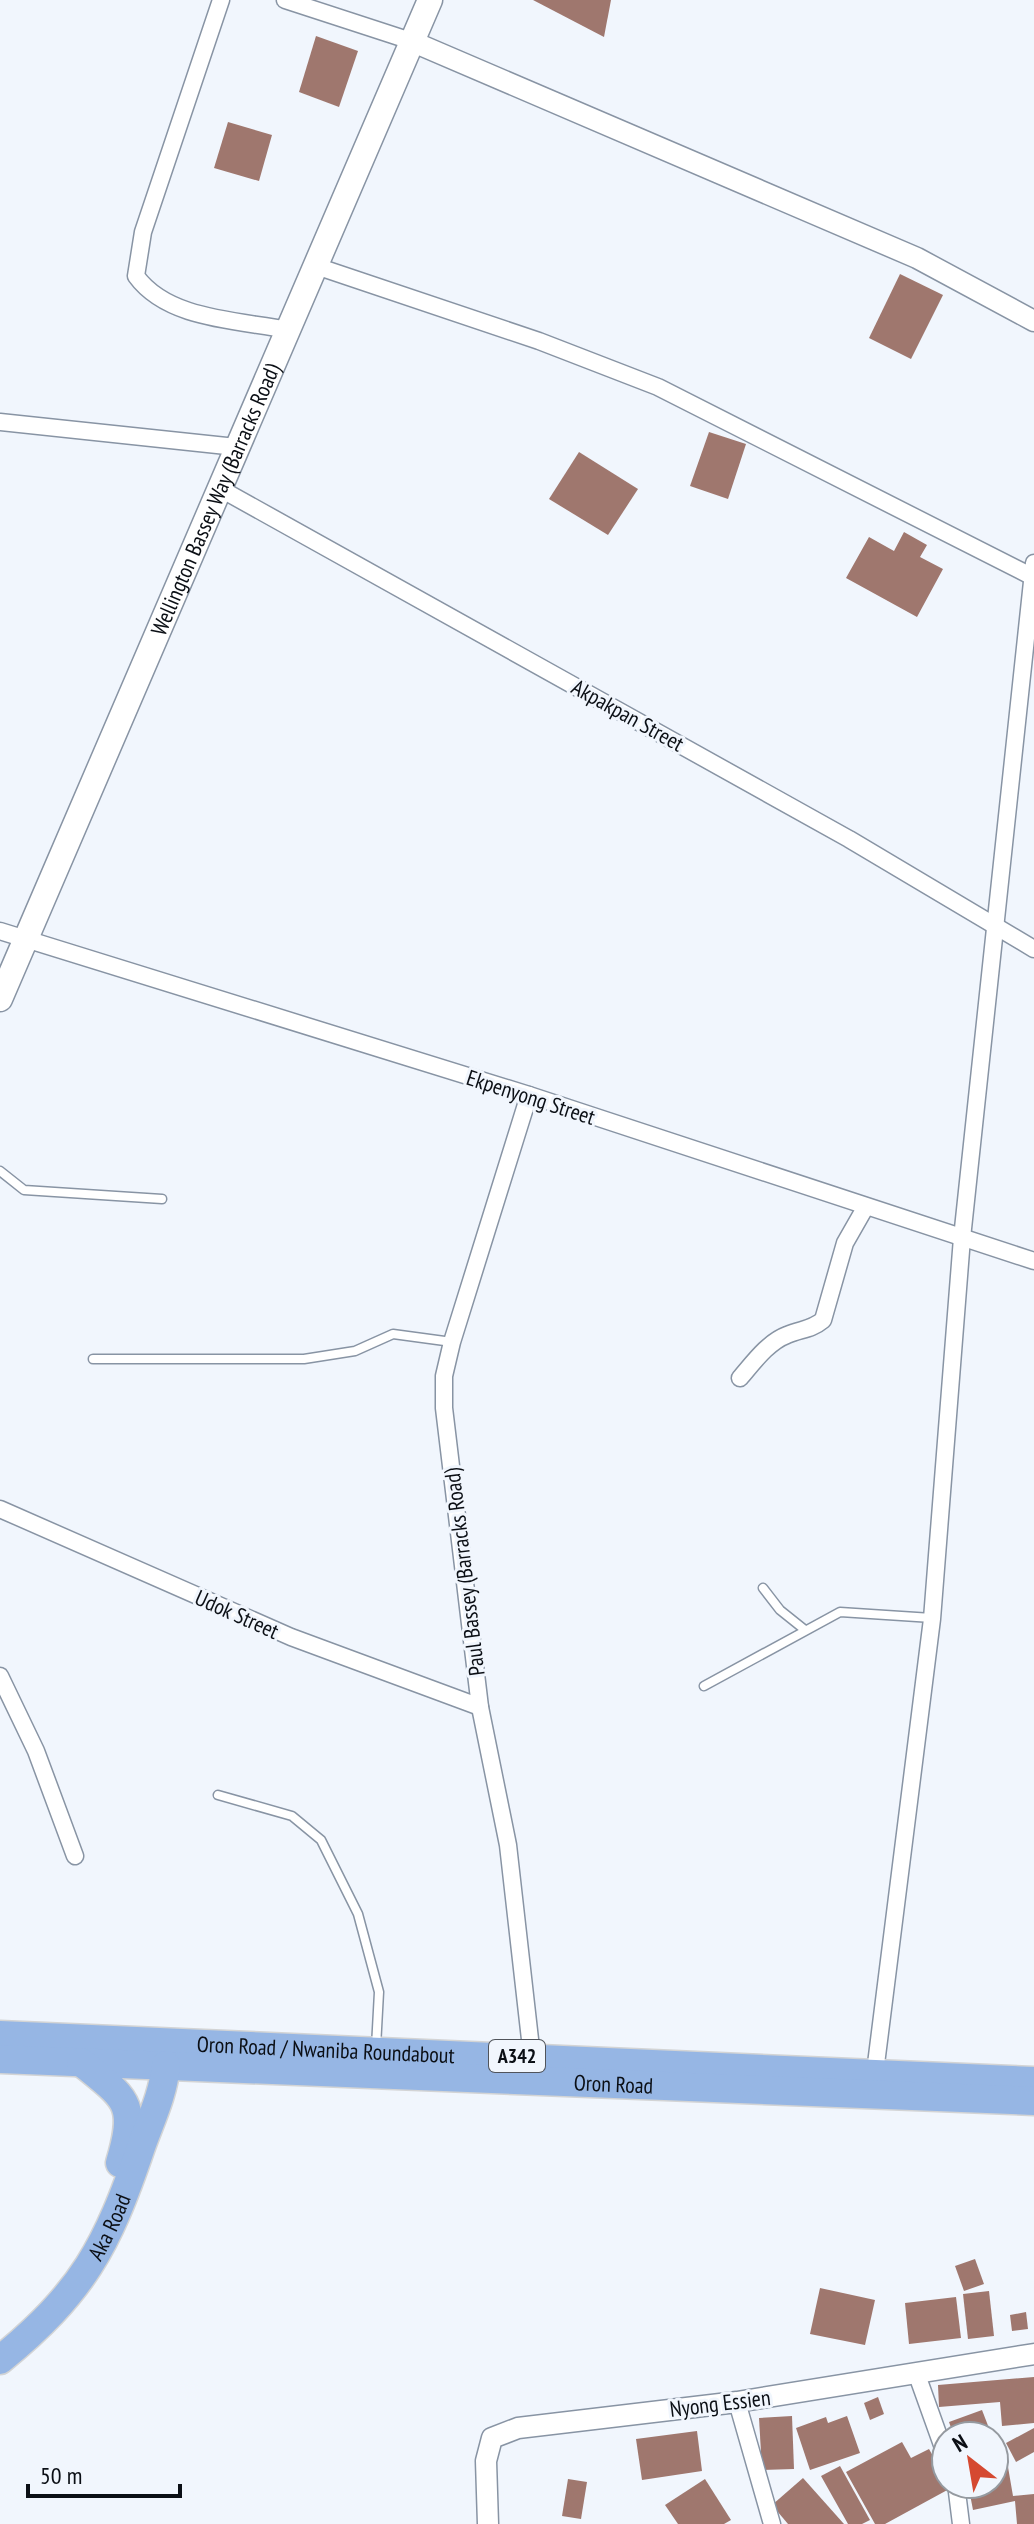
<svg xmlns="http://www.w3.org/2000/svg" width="1034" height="2524" font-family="'PT Sans Narrow',sans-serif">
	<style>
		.building { fill: #9f776e }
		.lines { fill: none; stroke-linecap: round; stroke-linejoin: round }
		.service-casing { stroke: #8894a4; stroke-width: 11 }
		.minor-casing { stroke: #8894a4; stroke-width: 19 }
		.tertiary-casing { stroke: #8894a4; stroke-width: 23 }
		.secondary-casing { stroke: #8894a4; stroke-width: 27 }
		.trunk-casing { stroke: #d3d4d5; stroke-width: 31 }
		.service { stroke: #fff; stroke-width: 8 }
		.minor { stroke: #fff; stroke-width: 16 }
		.tertiary { stroke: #fff; stroke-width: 20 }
		.secondary { stroke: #fff; stroke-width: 24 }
		.trunk { stroke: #96b6e4; stroke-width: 28 }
		.labels { text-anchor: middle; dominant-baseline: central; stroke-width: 6; stroke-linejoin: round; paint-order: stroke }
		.shield { fill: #f1f6fd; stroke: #50545b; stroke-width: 2 }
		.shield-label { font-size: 20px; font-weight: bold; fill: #0b0f15 }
		.street-label { font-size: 22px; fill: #0b0f15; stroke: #f1f6fd }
	</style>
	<rect width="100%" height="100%" fill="#f1f6fd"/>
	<!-- building -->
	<g class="building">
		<path d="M533,0H611L604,37Z"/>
		<path d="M316,36L358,51L339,107L299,92Z"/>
		<path d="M228,122L272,135L259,181L214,168Z"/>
		<path d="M900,274L943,295L911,359L869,338Z"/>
		<path d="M709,432L746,444L728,499L690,486Z"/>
		<path d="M579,452L638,489L608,535L549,499Z"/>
		<path d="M904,532L927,545L920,557L943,569L917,617L846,578L869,537L894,551Z"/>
		<path d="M975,2259L984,2284L964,2291L955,2266Z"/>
		<path d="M820,2288L875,2300L865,2345L810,2334Z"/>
		<path d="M989,2291L994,2336L968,2339L963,2294Z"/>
		<path d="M956,2297L961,2338L909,2344L905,2303Z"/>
		<path d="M1026,2312L1028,2329L1012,2331L1010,2315Z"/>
		<path d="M1034,2377V2423L1002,2426L1000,2402L939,2407L938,2385Z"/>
		<path d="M878,2397L884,2414L870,2420L864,2403Z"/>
		<path d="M982,2410L992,2436H954L949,2422Z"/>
		<path d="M792,2416L794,2469L762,2470L759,2418Z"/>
		<path d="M847,2416L860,2453L810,2470L796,2428L826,2417L828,2423Z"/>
		<path d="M1034,2428V2452L1016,2462L1006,2443Z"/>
		<path d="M697,2431L702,2471L642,2480L636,2439Z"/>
		<path d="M902,2442L911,2458L929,2449L951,2488L885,2524H875L846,2472Z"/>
		<path d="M994,2442L1002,2462L994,2465Z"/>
		<path d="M840,2466L870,2520L862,2524H848L821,2476Z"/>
		<path d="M1008,2467L1013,2496L1034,2494V2524H1017L1015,2501L973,2510L968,2484H994V2470Z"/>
		<path d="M803,2478L844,2524H788L772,2505Z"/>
		<path d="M568,2479L587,2482L581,2519L562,2516Z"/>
		<path d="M705,2479L731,2520L724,2524H678L665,2505Z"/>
	</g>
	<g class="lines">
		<defs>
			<g id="service">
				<path d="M0,1171L24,1190L162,1199"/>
				<path d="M93,1359H304L355,1351L393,1334L452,1342"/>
				<path d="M763,1588L780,1610L805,1630"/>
				<path d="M704,1686L840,1612L932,1618"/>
				<path d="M218,1795L292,1816L321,1840L358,1914L379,1992L376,2047"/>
			</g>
			<g id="minor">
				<path d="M221,0L143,232L136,276C168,320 238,320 288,330"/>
				<path d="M285,0L411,41"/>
				<path d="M316,266L539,341L658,387L1033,577"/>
				<path d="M0,422L236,447"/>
				<path d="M219,488L849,839L1034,949"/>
				<path d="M0,931L529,1095L1034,1261"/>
				<path d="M529,1095L452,1342L444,1376V1408L480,1707L508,1845L532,2057"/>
				<path d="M740,1378C753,1363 768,1342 787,1335C801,1329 811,1330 823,1320L845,1243L865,1208"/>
				<path d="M0,1509L291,1637L480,1707"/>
				<path d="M0,1676L36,1751L75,1856"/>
				<path d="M875,2072L932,1619L962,1238L1034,563"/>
				<path d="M917,2375L946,2456"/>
				<path d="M737,2402L772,2524"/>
				<path d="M956,2484L961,2524"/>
			</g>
			<g id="tertiary">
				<path d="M411,41L917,258L1034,321"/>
				<path d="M488,2524L486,2461L492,2438L518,2428L737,2402L1034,2354"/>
			</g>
			<g id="secondary">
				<path id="s1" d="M0,999L430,0"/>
			</g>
			<g id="trunk">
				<path id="s2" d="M0,2035L1034,2081"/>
				<path id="s3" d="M0,2059L1034,2101"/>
				<path d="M81,2062C126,2099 138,2102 120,2163"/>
				<path id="s4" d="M0,2360C83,2292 107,2247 141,2147C151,2119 163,2095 166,2065"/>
			</g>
		</defs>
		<!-- service casing -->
		<use href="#service" class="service-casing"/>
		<!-- minor casing -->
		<use href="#minor" class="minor-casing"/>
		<!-- tertiary casing -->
		<use href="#tertiary" class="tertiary-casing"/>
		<!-- secondary casing -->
		<use href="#secondary" class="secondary-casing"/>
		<!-- trunk casing -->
		<use href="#trunk" class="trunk-casing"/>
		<!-- service -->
		<use href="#service" class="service"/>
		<!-- minor -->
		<use href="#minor" class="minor"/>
		<!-- tertiary -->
		<use href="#tertiary" class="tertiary"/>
		<!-- secondary -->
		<use href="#secondary" class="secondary"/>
		<!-- trunk -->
		<use href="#trunk" class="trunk"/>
	</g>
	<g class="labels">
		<!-- shield labels -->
		<rect class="shield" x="489" y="2040" width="56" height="32" rx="6"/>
		<g class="shield-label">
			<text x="517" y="2056">A342</text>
		</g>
		<!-- street labels -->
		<g class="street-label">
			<text stroke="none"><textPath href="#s1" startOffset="544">Wellington Bassey Way (Barracks Road)</textPath></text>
			<text transform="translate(628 715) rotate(29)">Akpakpan Street</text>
			<text transform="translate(531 1097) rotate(18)">Ekpenyong Street</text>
			<text transform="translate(464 1572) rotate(-97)">Paul Bassey (Barracks Road)</text>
			<text transform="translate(237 1614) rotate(24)">Udok Street</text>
			<text stroke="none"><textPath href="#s2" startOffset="326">Oron Road / Nwaniba Roundabout</textPath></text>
			<text stroke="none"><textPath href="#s3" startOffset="614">Oron Road</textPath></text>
			<text stroke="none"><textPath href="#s4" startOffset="174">Aka Road</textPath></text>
			<text transform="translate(720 2403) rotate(-7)">Nyong Essien</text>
		</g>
	</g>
	<!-- north arrow -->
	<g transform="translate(970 2460) rotate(329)"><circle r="38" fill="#f1f6fd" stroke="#959aa0" stroke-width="2"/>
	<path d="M0-6L14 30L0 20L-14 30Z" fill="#d54931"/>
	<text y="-12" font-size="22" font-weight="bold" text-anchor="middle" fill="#0b0f15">N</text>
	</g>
	<!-- scale -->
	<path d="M28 2484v12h152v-12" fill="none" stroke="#0b0f15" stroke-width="4"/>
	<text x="40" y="2484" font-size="24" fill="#0b0f15" stroke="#f1f6fd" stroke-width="6" paint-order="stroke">50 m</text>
</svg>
